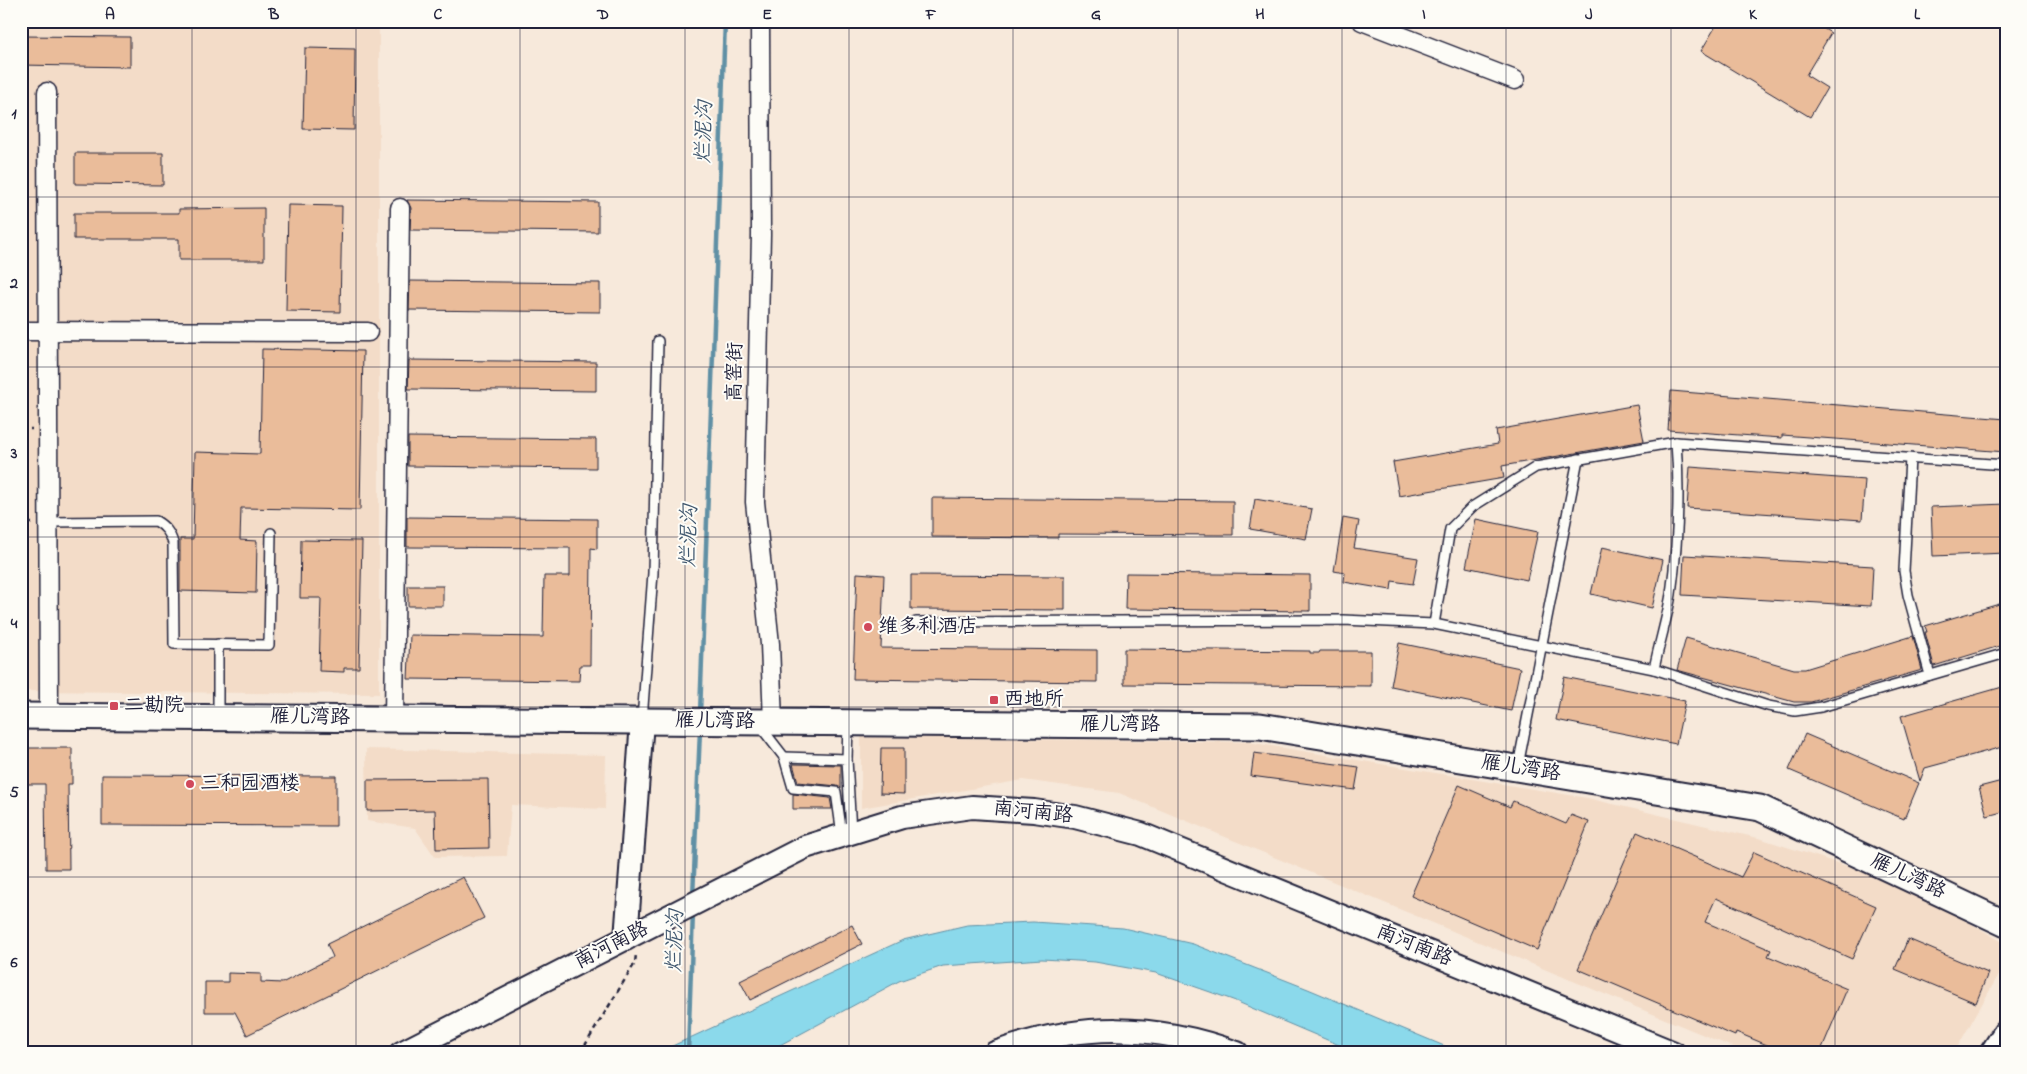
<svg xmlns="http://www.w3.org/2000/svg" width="2027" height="1074" font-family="'Indie Flower','LXGW WenKai TC',sans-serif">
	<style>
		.built { fill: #f3dcc8 }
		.water { fill: #8bd9eb; stroke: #6190a5 }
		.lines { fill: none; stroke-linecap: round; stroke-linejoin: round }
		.stream { stroke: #6190a5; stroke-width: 4.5 }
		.building { fill: #eabc9a; stroke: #22223b }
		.service-casing { stroke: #22223b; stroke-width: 12 }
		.minor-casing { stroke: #22223b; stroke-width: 21 }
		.tertiary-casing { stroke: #22223b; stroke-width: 26 }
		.secondary-casing { stroke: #22223b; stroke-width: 29 }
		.path { stroke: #22223b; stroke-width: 2.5; stroke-dasharray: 5 4; stroke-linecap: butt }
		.service { stroke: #fdfcf7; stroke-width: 9 }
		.minor { stroke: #fdfcf7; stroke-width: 18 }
		.tertiary { stroke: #fdfcf7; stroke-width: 22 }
		.secondary { stroke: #fdfcf7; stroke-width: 25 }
		.grid { fill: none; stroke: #22223b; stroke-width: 1; stroke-opacity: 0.55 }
		.poi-dot { fill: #d1495b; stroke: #fdfcf7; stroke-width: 2 }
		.labels { text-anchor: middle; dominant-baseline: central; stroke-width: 4; stroke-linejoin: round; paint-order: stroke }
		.street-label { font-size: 20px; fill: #22223b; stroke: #fdfcf7 }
		.poi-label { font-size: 20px; fill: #22223b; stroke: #fdfcf7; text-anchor: start }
		.water-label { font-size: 21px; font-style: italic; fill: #425970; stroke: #fdfcf7 }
		.neatline { fill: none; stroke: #22223b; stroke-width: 2 }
		.grid-label { font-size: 16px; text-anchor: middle; font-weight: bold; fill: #22223b }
	</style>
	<rect width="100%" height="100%" fill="#f7e9db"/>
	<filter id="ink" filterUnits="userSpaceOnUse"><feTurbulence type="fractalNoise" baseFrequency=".02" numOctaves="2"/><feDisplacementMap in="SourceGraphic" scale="10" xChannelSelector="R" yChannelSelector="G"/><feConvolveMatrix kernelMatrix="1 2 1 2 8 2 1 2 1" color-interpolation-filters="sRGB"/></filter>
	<g filter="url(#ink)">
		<!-- built -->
		<g class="built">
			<path d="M21,24L379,27V694L21,691Z"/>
			<path d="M861,737L1248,742L1587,798L1762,839L1903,884L2006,944V962L1954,1053H1747L1119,793L1023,780L861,808Z"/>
			<path d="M366,749L606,755L605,809L511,805L507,856L435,857L415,828L367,821Z"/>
		</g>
		<!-- water -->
		<path class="water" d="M1033,922L1123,928L1193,944L1308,989L1461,1053H1358L1233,1000L1156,973L1095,962L1042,959L943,966L899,981L765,1053H657L903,940L967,925Z"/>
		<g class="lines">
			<!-- stream -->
			<g class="stream">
				<path d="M700,714L725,21"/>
				<path d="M693,897L700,730"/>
				<path d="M688,1053L693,912"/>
			</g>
		</g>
		<!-- building -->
		<g class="building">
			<path d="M1719,21H1811L1831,33L1806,75L1827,88L1810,117L1701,51Z"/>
			<path d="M21,36L130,37V67L21,65Z"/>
			<path d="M305,48L355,49L354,130L303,129Z"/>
			<path d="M75,153H163V185L75,184Z"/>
			<path d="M407,200L598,202V232L410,230L411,208Z"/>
			<path d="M288,205L342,206L340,312L286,311Z"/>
			<path d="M264,208V260H179V239H74V213H179V209Z"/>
			<path d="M410,281L600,283V312L409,310Z"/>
			<path d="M262,349L363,351L360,510L241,508L240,540L257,541L256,593L180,591V539H193L195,452L260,454Z"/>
			<path d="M409,360L596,362V391L408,389Z"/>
			<path d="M1671,391L2006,419V452L1782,435V438L1668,430Z"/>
			<path d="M1637,405L1644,441L1502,466L1504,478L1399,496L1393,462L1498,444L1496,430Z"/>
			<path d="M408,437L596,439V468L408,466Z"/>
			<path d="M1690,467L1865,480L1862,520L1687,508Z"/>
			<path d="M932,498L1233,501V535L1058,534V538L932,537Z"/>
			<path d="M1255,499L1312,509L1306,539L1250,529Z"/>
			<path d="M2006,504V553L1933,556L1931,507Z"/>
			<path d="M407,517L597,519V549L591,548L590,665H580L579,681L408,679L410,635L543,637L544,576H570V548L407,547Z"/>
			<path d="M1343,518L1359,521L1354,548L1418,558L1413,584L1392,581L1391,590L1344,582L1345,573L1334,571Z"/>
			<path d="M1476,519L1538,532L1527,580L1466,567Z"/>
			<path d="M301,540L362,541L359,668H344V672L319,671L321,598H300Z"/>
			<path d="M1602,547L1663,560L1652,608L1591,594Z"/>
			<path d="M1684,555L1873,566L1871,606L1682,595Z"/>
			<path d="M857,573L884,575L881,648L1097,650V682L853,679Z"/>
			<path d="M1126,573L1310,575V611L1125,609Z"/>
			<path d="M911,575L1065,576V610L911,609Z"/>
			<rect x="408" y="586" width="35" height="20"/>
			<path d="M2006,602V644L1934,666L1925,632H1927L1925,626Z"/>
			<path d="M1913,636L1922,670L1811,702H1794L1677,670L1686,638L1794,669H1805Z"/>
			<path d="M1399,643L1520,668L1511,711L1391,686Z"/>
			<path d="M1124,649L1310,651V653H1319L1320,651H1371V686L1124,684Z"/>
			<path d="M1564,677L1685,701L1676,744L1556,720Z"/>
			<path d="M2006,686V746L1925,768L1920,781L1901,716Z"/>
			<path d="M1805,734L1919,783L1904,819L1789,770Z"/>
			<path d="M21,748H72V784H68L69,869H46L45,784H21Z"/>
			<path d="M881,748H904V794L880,793Z"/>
			<path d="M1254,753L1359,767L1355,790L1251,776Z"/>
			<path d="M793,764L841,765V788L837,786L798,782Z"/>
			<path d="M102,775L336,776V826L102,825Z"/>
			<path d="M488,779L489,848L436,849L435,810L367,811V780Z"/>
			<path d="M2006,780V811L1987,816L1979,787Z"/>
			<path d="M1459,785L1510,807L1513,801L1566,824L1571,815L1589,822L1537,950L1411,896Z"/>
			<path d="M793,794L830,798L832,809H793Z"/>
			<path d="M1637,832L1741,877L1754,852L1876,906L1852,959L1716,898L1705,922L1771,950L1768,956L1847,989L1820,1053H1786L1736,1032L1735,1036L1578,969Z"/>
			<path d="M463,877L484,918L247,1035L235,1012H205V982H228V973L261,974V982L282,983L333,957L327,944Z"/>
			<path d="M852,925L862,944L750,1000L740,981Z"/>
			<path d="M1908,939L1988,973L1976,1003L1895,969Z"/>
		</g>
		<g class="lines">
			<defs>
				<g id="service">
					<path d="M1910,458L1904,571L1908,595L1930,675"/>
					<path d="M48,522L156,521C166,527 170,533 173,543L174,644L269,645L271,533"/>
					<path d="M916,622L1343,620L1434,624L1654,669L1768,706L1795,711L1821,707L2006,653"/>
					<path d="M1434,624L1450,529L1472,507L1536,467L1676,442L2006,465"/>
					<path d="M1654,669C1659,644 1667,619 1671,594C1678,543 1680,493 1676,442"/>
					<path d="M218,717V644"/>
					<path d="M642,720L653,573L658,341"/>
					<path d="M760,726L784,757"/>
					<path d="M847,759L848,724"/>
					<path d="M1518,766L1578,459"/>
					<path d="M842,835L836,792L793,788L784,757L847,759L851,833"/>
					<path d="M1050,1037L1056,1053"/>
				</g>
				<g id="minor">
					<path d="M760,21L761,235L755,502L770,644L773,722"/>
					<path d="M1362,21L1515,80"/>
					<path d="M47,92L49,716"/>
					<path d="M21,331L368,332"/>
					<path d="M394,719L400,208"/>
				</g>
				<g id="tertiary">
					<path d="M626,939L642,721"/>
					<path d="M401,1053L805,847L902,817L972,807L1034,811L1075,817L1141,834L1674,1053"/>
					<path d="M995,1053C1078,1022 1155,1023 1237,1053"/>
				</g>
				<g id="secondary">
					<path d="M21,716L1260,726L1760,808L2006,924"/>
					<path d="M1993,1053L2006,1033"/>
				</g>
			</defs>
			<!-- service casing -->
			<use href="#service" class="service-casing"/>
			<!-- minor casing -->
			<use href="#minor" class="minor-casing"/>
			<!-- tertiary casing -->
			<use href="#tertiary" class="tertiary-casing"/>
			<!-- secondary casing -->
			<use href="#secondary" class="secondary-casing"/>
			<!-- path -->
			<g class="path">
				<path d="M21,429H32"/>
				<path d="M21,523H32"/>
				<path d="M579,1053L584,1047L635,963L636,954"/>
			</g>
			<!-- service -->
			<use href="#service" class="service"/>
			<!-- minor -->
			<use href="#minor" class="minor"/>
			<!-- tertiary -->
			<use href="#tertiary" class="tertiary"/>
			<!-- secondary -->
			<use href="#secondary" class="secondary"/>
		</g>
	</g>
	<!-- grid -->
	<path class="grid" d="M192,21V1053M356,21V1053M520,21V1053M685,21V1053M849,21V1053M1013,21V1053M1178,21V1053M1342,21V1053M1506,21V1053M1671,21V1053M1835,21V1053M21,197H2006M21,367H2006M21,537H2006M21,707H2006M21,877H2006"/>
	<!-- markers -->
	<g class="poi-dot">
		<circle cx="868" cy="627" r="5"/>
		<rect x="989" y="695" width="10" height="10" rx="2.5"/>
		<rect x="109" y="701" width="10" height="10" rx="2.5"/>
		<circle cx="190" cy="784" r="5"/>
	</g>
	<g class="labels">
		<!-- street labels -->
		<g class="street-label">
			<text transform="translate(736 372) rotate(-89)">高窑街</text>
			<text transform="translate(310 718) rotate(1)">雁儿湾路</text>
			<text transform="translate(715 722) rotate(1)">雁儿湾路</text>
			<text x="1120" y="725">雁儿湾路</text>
			<text transform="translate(1521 769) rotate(9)">雁儿湾路</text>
			<text transform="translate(1033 813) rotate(6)">南河南路</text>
			<text transform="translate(1908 877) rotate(25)">雁儿湾路</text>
			<text transform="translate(612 946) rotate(-27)">南河南路</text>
			<text transform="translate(1414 946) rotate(22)">南河南路</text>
		</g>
		<!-- poi labels -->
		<g class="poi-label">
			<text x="878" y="627">维多利酒店</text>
			<text x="1004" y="700">西地所</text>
			<text x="124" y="706">二勘院</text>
			<text x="200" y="784">三和园酒楼</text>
		</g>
		<!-- water labels -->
		<g class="water-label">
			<text transform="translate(705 132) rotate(-88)">烂泥沟</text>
			<text transform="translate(690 536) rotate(-88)">烂泥沟</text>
			<text transform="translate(676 941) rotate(-88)">烂泥沟</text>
		</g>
	</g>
	<!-- margin -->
	<rect width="2027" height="1074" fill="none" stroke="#fdfcf7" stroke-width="55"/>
	<rect x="28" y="28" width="1972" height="1018" class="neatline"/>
	<g class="grid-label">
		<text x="110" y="19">A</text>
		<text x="274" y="19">B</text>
		<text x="438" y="19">C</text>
		<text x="603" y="19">D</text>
		<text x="767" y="19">E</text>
		<text x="931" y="19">F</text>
		<text x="1096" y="19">G</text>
		<text x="1260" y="19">H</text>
		<text x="1424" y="19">I</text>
		<text x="1589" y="19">J</text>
		<text x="1753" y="19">K</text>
		<text x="1917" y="19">L</text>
		<text x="14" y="118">1</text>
		<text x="14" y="288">2</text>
		<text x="14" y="458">3</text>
		<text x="14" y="628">4</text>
		<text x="14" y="797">5</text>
		<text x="14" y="967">6</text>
	</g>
</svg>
